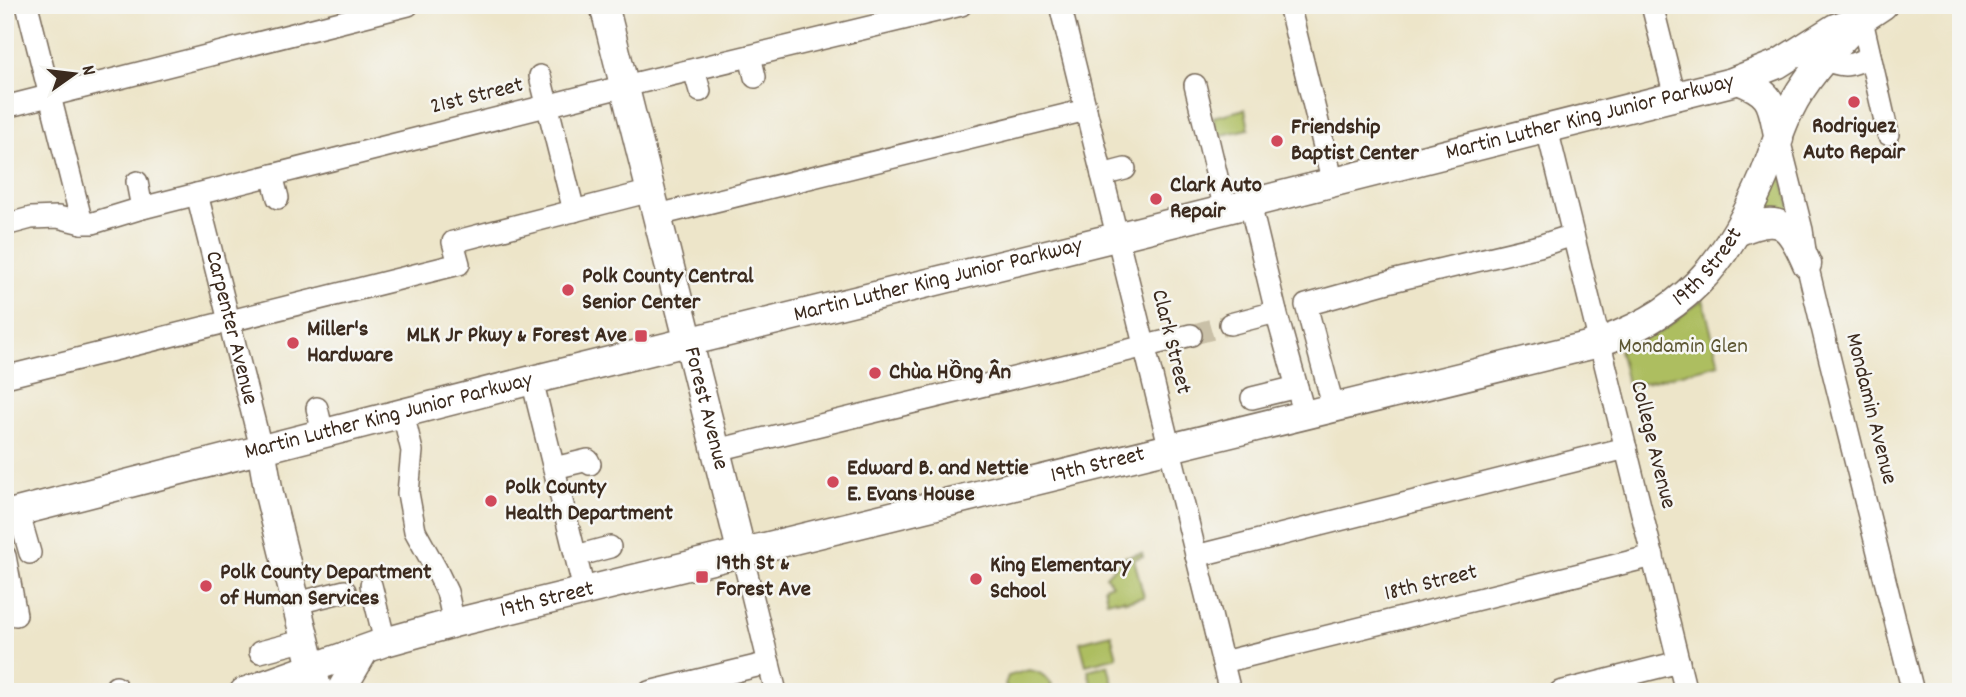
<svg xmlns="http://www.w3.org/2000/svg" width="1966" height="697" font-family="Dekko,sans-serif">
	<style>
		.green { fill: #adbe61; stroke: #747440; stroke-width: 2 }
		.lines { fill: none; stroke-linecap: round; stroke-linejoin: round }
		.minor-tunnel { stroke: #c9c0a7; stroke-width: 21; stroke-dasharray: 21 10; stroke-linecap: butt }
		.minor-casing { stroke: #796b5a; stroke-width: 24 }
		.major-casing { stroke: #796b5a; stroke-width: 31 }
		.minor { stroke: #fff; stroke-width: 21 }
		.major { stroke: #fff; stroke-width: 28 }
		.poi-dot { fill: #d1495b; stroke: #f6f6f2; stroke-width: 2.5 }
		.labels { text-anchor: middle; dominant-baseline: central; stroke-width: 5; stroke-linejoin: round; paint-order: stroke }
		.street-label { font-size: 23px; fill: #3b2a1e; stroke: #f6f6f2 }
		.poi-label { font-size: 23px; font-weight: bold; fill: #3b2a1e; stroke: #f6f6f2; text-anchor: start }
		.park-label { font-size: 23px; fill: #5d5632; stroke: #f6f6f2 }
	</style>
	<rect width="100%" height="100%" fill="#f6f6f2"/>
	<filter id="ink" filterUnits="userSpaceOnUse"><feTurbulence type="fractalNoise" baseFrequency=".0143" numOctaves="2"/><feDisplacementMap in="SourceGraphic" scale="14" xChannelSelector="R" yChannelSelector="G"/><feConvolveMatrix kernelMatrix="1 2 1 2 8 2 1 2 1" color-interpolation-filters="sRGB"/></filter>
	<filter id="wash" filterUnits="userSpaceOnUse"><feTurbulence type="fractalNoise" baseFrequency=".00686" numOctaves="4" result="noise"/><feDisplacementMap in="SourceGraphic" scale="28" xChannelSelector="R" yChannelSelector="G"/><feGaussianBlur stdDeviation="1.57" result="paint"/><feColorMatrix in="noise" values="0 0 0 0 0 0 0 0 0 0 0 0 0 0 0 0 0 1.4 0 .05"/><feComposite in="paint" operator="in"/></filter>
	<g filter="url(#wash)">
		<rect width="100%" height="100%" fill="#ede5c9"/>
		<!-- green -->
		<g class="green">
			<path d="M1245,109L1249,129L1217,136L1213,117Z"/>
			<path d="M1778,163L1797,232L1759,218Z"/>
			<path d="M1703,299L1719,364L1628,387L1619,350L1662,331Z"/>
			<path d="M1142,553L1143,556L1134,559L1144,597L1125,601L1124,599L1116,601L1115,599L1107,601L1104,587L1112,584L1106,576L1124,557Z"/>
			<path d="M1111,634L1117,657L1086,665L1080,642Z"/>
			<path d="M1108,665L1113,685L1093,690L1088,670Z"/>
			<path d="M1029,670C1039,671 1046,676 1052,684L1049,692H1010L1005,685L1008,676Z"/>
		</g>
	</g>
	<g filter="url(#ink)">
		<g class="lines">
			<!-- minor-tunnel -->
			<path class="minor-tunnel" d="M1191,335L1230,324"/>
			<defs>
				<g id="minor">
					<path d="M27,5L82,223"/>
					<path d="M1060,5L1230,692"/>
					<path d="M1289,5L1333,183"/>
					<path d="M1652,5L1675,97"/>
					<path d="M1859,7L1888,134"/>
					<path d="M750,56L755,77"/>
					<path d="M1824,58C1841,69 1853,66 1870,56"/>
					<path d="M694,70L700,91"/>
					<path d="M540,76L574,211"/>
					<path d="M1195,85L1225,210"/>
					<path d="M5,107L408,5"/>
					<path d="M1547,129L1686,692"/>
					<path d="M1779,139L1802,230L1807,264L1827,348L1913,692"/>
					<path d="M272,175L278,198"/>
					<path d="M1102,175L1125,169"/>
					<path d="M137,182L142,208"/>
					<path id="s1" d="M197,194L261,448"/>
					<path d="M1250,204L1276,312L1305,416"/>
					<path d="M658,215L1086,110"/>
					<path d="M5,225L31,218L58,217L82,223H93L142,208L625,86L961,5"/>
					<path d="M1230,324L1276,312"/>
					<path d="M5,377L459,264L453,242L651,191"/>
					<path d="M532,380L584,590"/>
					<path d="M1252,398L1297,387"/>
					<path d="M317,408L323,433"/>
					<path d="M1334,409L1306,305L1392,281L1539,246L1573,235"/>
					<path d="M403,413L412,451L408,493L415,531L436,569L447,592L454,623"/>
					<path d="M717,450L1191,335"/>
					<path d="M554,468L588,460L590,464"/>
					<path d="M18,511L30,553"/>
					<path d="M742,554L776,692"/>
					<path d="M5,556L16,615"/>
					<path d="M576,556L610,547"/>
					<path d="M1196,556L1626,448"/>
					<path d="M371,585L385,642"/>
					<path d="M297,603L345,591"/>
					<path d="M260,652L306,640"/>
					<path d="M1223,662L1653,556"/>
					<path d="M116,687L118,692"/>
					<path d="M649,692L769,663"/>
					<path d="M1560,692L1679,662"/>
				</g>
				<g id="major">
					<path id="s2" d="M604,5L742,554"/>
					<path d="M1738,80C1775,94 1771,104 1779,139"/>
					<path d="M1737,232C1781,213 1789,223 1807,264"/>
					<path d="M261,448L269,494L318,692"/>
					<path id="s3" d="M5,515L532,380L1104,240L1732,82L1778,64L1835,28L1862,19L1883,5"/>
					<path id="s4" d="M244,692L385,642L454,623L1587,346C1682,318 1727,264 1764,176C1773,154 1779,131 1789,111C1804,80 1827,55 1850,31"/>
					<path d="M340,692L364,651"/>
				</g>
			</defs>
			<!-- minor casing -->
			<use href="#minor" class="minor-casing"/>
			<!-- major casing -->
			<use href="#major" class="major-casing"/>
			<!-- minor -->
			<use href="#minor" class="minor"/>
			<!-- major -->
			<use href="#major" class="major"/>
		</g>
	</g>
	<!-- markers -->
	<g class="poi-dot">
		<circle cx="1854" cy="102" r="7"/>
		<circle cx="1277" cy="141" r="7"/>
		<circle cx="1156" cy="199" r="7"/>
		<circle cx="568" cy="290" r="7"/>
		<rect x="634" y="329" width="14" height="14" rx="3.5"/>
		<circle cx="293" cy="343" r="7"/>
		<circle cx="875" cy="373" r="7"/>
		<circle cx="833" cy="482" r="7"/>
		<circle cx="491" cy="501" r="7"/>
		<rect x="695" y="570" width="14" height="14" rx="3.5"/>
		<circle cx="976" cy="579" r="7"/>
		<circle cx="206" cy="586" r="7"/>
	</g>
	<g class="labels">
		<!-- street labels -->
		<g class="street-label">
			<text transform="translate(477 97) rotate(-14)">21st Street</text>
			<text stroke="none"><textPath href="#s3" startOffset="1634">Martin Luther King Junior Parkway</textPath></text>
			<text stroke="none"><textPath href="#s4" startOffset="1535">19th Street</textPath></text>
			<text stroke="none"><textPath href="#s3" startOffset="962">Martin Luther King Junior Parkway</textPath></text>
			<text stroke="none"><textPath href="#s1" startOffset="138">Carpenter Avenue</textPath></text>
			<text transform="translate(1170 342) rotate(76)">Clark Street</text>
			<text stroke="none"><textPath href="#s2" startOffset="416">Forest Avenue</textPath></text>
			<text transform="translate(1870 409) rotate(76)">Mondamin Avenue</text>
			<text stroke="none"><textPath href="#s3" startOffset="396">Martin Luther King Junior Parkway</textPath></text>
			<text transform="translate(1652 445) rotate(76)">College Avenue</text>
			<text stroke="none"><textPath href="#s4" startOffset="884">19th Street</textPath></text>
			<text transform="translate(1431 584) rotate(-14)">18th Street</text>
			<text stroke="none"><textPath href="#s4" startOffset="317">19th Street</textPath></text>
		</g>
		<!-- poi labels -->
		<g class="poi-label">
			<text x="1854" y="127" text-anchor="middle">Rodriguez<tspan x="1854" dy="26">Auto Repair</tspan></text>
			<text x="1291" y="128">Friendship<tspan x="1291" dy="26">Baptist Center</tspan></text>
			<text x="1170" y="186">Clark Auto<tspan x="1170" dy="26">Repair</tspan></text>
			<text x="582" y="277">Polk County Central<tspan x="582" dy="26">Senior Center</tspan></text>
			<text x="307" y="330">Miller's<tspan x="307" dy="26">Hardware</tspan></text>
			<text x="627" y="336" text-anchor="end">MLK Jr Pkwy &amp; Forest Ave</text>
			<text x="889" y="373">Chùa Hồng Ân</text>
			<text x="847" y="469">Edward B. and Nettie<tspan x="847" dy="26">E. Evans House</tspan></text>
			<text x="505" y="488">Polk County<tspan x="505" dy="26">Health Department</tspan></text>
			<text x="716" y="564">19th St &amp;<tspan x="716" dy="26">Forest Ave</tspan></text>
			<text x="990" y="566">King Elementary<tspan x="990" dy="26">School</tspan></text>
			<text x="220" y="573">Polk County Department<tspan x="220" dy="26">of Human Services</tspan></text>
		</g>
		<!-- park labels -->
		<g class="park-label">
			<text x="1683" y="347">Mondamin Glen</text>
		</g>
	</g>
	<!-- margin -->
	<rect width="1966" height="697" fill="none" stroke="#f6f6f2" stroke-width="28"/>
	<!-- north arrow -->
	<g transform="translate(74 74) rotate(76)" stroke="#f6f6f2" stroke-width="5" paint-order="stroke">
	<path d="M0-5L12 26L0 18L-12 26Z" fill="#3b2a1e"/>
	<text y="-10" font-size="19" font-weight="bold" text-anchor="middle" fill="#3b2a1e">N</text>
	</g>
</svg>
